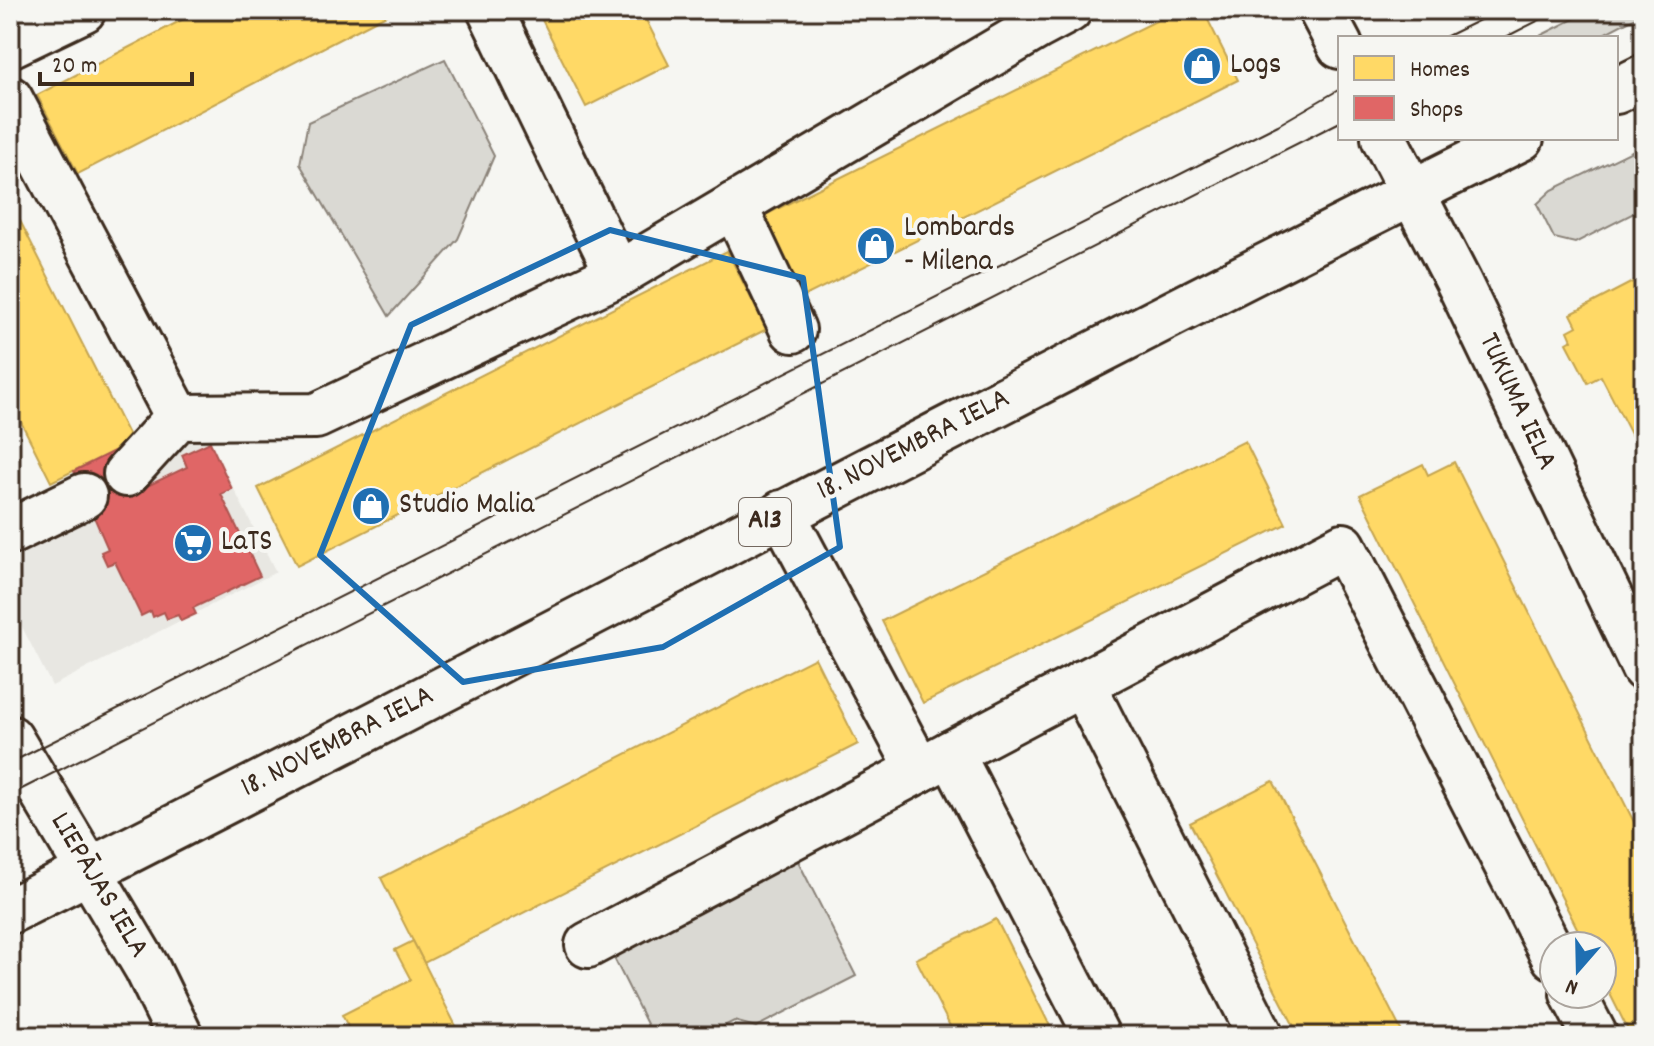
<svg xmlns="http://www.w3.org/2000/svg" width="1654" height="1046" font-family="Dekko,sans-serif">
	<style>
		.built { fill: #e8e7e2 }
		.green { fill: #dad9d3; stroke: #8a8278; stroke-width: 2 }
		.homes { fill: #ffd966; stroke: #c4a450; stroke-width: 2 }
		.shops { fill: #e06666; stroke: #ae5450; stroke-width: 2 }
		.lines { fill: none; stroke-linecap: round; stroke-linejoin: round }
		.minor-casing { stroke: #3b2a1e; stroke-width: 50 }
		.major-casing { stroke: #3b2a1e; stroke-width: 50 }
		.minor { stroke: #f6f6f2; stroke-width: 44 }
		.major { stroke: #f6f6f2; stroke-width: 44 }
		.tram { stroke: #3b2a1e; stroke-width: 2 }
		.marked { fill: none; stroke: #1f6fb2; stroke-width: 6; stroke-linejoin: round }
		.labels { text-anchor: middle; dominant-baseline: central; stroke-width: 8; stroke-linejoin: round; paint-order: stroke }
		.shield { fill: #f6f6f2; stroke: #73675e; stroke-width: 2 }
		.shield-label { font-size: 28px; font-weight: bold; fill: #3b2a1e }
		.poi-label { font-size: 30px; fill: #3b2a1e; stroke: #f6f6f2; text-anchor: start }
		.street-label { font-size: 30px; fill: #3b2a1e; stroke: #f6f6f2 }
	</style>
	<rect width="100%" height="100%" fill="#f6f6f2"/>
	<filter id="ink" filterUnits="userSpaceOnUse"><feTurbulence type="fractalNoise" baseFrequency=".0125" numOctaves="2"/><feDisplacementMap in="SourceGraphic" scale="16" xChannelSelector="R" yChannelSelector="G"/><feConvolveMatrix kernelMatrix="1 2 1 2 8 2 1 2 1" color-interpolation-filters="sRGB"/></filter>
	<g filter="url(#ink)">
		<!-- built -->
		<path class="built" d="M207,436L276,572L52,686L10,603V506L138,441Z"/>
		<!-- green -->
		<g class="green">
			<path d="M1591,10H1644V13L1596,38H1536Z"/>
			<path d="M445,59L494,156L458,239L389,316L300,164L308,122Z"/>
			<path d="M1644,145V208L1575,243L1554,238L1537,204L1552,190Z"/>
			<path d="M795,855L856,976L756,1027L734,1021L704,1036H653L609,948Z"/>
		</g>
		<!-- homes -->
		<g class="homes">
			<path d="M201,10H396L78,174L37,95Z"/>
			<path d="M537,10H641L669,65L586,107Z"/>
			<path d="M1178,10H1203L1238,80L801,298L761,217Z"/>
			<path d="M10,201L132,442L51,482L10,400Z"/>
			<path d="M727,251L767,329L297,566L258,488Z"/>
			<path d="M1644,276V436L1634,440L1601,376L1588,383L1567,343L1572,340L1568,331L1577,326L1571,314Z"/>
			<path d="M1245,441L1286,524L923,703L882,621Z"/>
			<path d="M1454,462L1644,842V1036H1631L1602,978V946H1586L1360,495L1423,464L1428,475Z"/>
			<path d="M815,658L858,744L424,963L381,878Z"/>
			<path d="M1273,781L1404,1036H1299L1190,823Z"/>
			<path d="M996,919L1055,1036H955L916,959Z"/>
			<path d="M413,941L461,1036H353L342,1015L411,980L395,950Z"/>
		</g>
		<!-- shops -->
		<path class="shops" d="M210,442L232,489L221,494L260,576L193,608L196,614L181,621L178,615L167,619L164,612L153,617L151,611L141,616L115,562L107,565L101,552L108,549L74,471L114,451L135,492L187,467L182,455Z"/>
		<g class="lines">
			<defs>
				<g id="minor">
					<path d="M490,10L618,274"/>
					<path d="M1321,10L1340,46"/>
					<path d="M10,45L83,10"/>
					<path d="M10,99L178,417"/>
					<path d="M1384,138L1459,283L1644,668"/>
					<path d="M734,205L793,330"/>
					<path d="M126,474L178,417L316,416L618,274L1037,27L1069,10"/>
					<path d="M782,513L919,770"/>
					<path d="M10,532L84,496"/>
					<path d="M1082,683L1261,1036"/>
					<path d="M10,738L147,968L180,1036"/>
					<path d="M951,753L1097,1036"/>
					<path d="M588,945L1343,546L1554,957"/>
					<path d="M1573,994L1595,1036"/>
				</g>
				<g id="major">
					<path d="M1616,91L1644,77"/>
					<path d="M10,911C515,656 1014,390 1521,138"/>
				</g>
			</defs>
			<!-- minor casing -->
			<use href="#minor" class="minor-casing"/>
			<!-- major casing -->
			<use href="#major" class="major-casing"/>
			<!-- minor -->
			<use href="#minor" class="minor"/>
			<!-- major -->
			<use href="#major" class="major"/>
			<!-- tram -->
			<g class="tram">
				<path d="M1443,38L1500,10"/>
				<path d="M1504,38L1559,10"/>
				<path d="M10,763L1278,125L1340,89"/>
				<path d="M10,795L1340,122"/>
			</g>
		</g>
	</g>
	<!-- marked area -->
	<path class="marked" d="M610,230L803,278L840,547L663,647L463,682L320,555L411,325Z"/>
	<!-- icons -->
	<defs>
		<symbol id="shop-disc" viewBox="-11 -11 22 22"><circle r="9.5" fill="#1f6fb2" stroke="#f6f6f2"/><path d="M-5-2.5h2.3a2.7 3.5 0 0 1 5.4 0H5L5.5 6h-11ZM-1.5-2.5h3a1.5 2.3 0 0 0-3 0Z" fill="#fff"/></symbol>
		<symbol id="supermarket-disc" viewBox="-11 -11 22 22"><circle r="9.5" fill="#1f6fb2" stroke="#f6f6f2"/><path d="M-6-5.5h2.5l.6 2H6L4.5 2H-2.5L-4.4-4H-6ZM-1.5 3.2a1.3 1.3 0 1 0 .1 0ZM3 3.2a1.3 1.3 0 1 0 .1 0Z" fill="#fff"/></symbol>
	</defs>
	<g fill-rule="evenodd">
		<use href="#shop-disc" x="1180" y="44" width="44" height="44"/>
		<use href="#shop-disc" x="854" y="224" width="44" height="44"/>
		<use href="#shop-disc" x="349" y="484" width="44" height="44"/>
		<use href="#supermarket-disc" x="171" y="521" width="44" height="44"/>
	</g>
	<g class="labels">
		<!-- shield labels -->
		<rect class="shield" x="739" y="498" width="52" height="48" rx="6"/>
		<g class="shield-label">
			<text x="765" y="522">A13</text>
		</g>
		<!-- poi labels -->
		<g class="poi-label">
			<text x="1230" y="66">Logs</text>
			<text x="904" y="229">Lombards<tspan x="904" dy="34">- Milena</tspan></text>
			<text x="399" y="506">Studio Malia</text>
			<text x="221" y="543">LaTS</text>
		</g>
		<!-- street labels -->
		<g class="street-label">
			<text transform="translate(1516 402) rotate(65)">TUKUMA IELA</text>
			<text transform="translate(914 446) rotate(-27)">18. NOVEMBRA IELA</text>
			<text transform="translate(338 743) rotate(-27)">18. NOVEMBRA IELA</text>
			<text transform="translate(98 886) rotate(59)">LIEPĀJAS IELA</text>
		</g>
	</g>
	<!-- margin -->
	<rect width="1654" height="1046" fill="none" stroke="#f6f6f2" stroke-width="40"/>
	<rect x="20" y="20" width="1614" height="1006" fill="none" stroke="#3b2a1e" stroke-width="3" filter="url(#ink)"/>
	<!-- legend -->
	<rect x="1338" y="36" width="280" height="104" fill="#f6f6f2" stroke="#aba49d" stroke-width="2"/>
	<rect x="1354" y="56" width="40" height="24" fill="#ffd966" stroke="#aba49d" stroke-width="2"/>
	<text x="1410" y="76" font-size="24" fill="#3b2a1e">Homes</text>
	<rect x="1354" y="96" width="40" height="24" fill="#e06666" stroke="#aba49d" stroke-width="2"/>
	<text x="1410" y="116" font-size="24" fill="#3b2a1e">Shops</text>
	<!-- north arrow -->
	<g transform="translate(1578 970) rotate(200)"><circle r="38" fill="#f6f6f2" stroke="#aba49d" stroke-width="2"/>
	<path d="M0-6L14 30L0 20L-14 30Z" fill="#1f6fb2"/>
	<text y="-12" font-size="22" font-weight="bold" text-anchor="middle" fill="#3b2a1e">N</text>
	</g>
	<!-- scale -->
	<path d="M40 72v12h152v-12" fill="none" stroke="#3b2a1e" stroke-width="4"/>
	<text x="52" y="72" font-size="24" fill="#3b2a1e" stroke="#f6f6f2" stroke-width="6" paint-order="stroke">20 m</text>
</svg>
